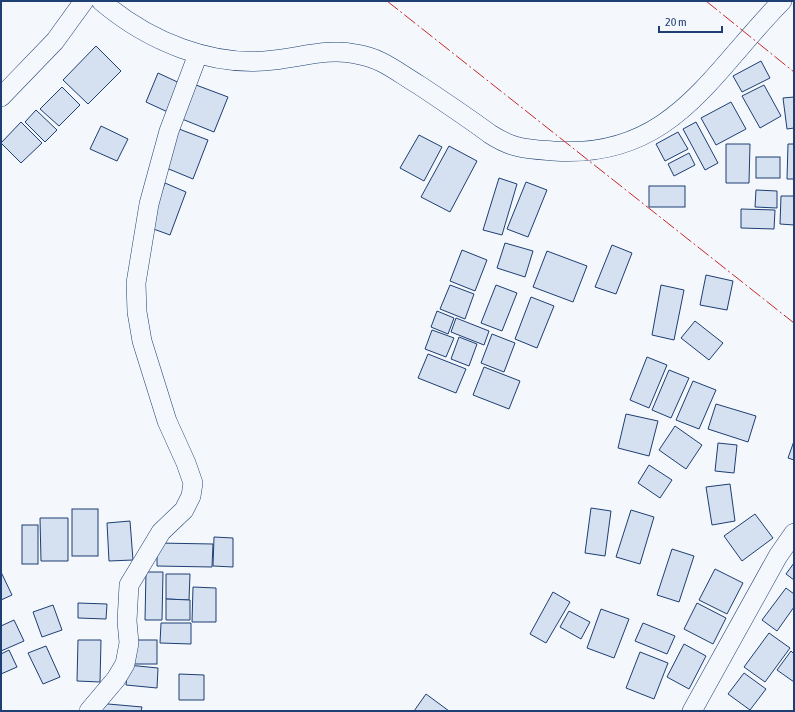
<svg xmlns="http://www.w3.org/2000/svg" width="795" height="712" font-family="'Asap Condensed',sans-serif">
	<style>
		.building { fill: #d5e0f0; stroke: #1d3f73 }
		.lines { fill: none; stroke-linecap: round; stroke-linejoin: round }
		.street-casing { stroke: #1d3f73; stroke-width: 20 }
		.street { stroke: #f4f7fb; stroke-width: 19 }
		.power { stroke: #c62828; stroke-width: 1; stroke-dasharray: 14 3 2 3; stroke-linecap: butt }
	</style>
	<rect width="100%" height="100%" fill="#f4f7fb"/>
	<!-- building -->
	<g class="building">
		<path d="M96,46L121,71L88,104L63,80Z"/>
		<path d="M761,61L770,78L742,92L733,76Z"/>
		<path d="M158,73L184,85L172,114L146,102Z"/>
		<path d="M196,85L228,97L214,132L182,119Z"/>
		<path d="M764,85L781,116L760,128L742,96Z"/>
		<path d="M62,87L80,105L59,126L40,109Z"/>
		<path d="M794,97V128L787,129L783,98Z"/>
		<path d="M731,102L746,129L716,145L701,118Z"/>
		<path d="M36,110L57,130L45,142L25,122Z"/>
		<path d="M21,122L42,143L21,163L1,143Z"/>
		<path d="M696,122L718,163L705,170L683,129Z"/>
		<path d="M101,126L128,139L117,161L90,149Z"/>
		<path d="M179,129L208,140L193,179L164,167Z"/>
		<path d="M678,132L688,149L665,161L656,144Z"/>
		<path d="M419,135L442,147L424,181L400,168Z"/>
		<path d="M726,144H750L749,183H726Z"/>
		<path d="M788,144H794V179H787Z"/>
		<path d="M449,146L477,161L450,212L421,197Z"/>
		<path d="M689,153L695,165L674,176L668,164Z"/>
		<rect x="756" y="157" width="24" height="21"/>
		<path d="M499,178L517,184L502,235L483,230Z"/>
		<path d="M526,182L547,190L528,237L507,229Z"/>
		<path d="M165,183L186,192L170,235L148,227Z"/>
		<rect x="649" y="186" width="36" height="21"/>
		<path d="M756,190L777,191V208L755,207Z"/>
		<path d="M781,196H794V225L780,224Z"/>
		<path d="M741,209L775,210L774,229L741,228Z"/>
		<path d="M505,243L533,251L525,277L497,268Z"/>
		<path d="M612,245L632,253L616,294L595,287Z"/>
		<path d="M462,250L487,260L475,291L450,281Z"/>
		<path d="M547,251L587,266L573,302L533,287Z"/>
		<path d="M706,275L733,281L727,310L700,305Z"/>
		<path d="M450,285L474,294L465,319L440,309Z"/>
		<path d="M496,285L517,293L502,331L481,323Z"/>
		<path d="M661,285L684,290L674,340L652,335Z"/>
		<path d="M531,297L554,306L537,348L515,339Z"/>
		<path d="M437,311L454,318L448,334L431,327Z"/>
		<path d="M456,318L489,331L484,345L451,332Z"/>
		<path d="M695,321L723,343L709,360L681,338Z"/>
		<path d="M432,330L454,338L446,357L425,349Z"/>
		<path d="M492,334L515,343L504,372L481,363Z"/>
		<path d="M459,337L477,344L469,366L451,359Z"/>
		<path d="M428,354L466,369L456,393L418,378Z"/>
		<path d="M647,357L667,365L649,408L630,400Z"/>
		<path d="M484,367L520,381L509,409L473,395Z"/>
		<path d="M669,370L689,378L671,418L652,410Z"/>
		<path d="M693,381L716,390L699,429L676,420Z"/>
		<path d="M716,404L756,416L748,442L708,429Z"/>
		<path d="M626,414L658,421L649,456L618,448Z"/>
		<path d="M675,426L702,445L686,469L659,450Z"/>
		<path d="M794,441V460L788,458Z"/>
		<path d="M718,443L737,445L734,473L715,471Z"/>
		<path d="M649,465L672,480L660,498L638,483Z"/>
		<path d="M730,484L735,521L712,525L706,487Z"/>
		<path d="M591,508L611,511L605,556L585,553Z"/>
		<rect x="72" y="509" width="26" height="47"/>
		<path d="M631,510L654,517L640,564L616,557Z"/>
		<path d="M755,514L773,538L742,561L724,536Z"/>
		<path d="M40,518H68V561H41Z"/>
		<path d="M130,521L133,560L109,561L107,523Z"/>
		<rect x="22" y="525" width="16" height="39"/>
		<path d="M214,537L233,538V567L213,566Z"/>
		<path d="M157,543L213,544L212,567L157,566Z"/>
		<path d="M672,549L694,556L679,602L657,595Z"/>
		<path d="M794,563V580L786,574Z"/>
		<path d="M715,569L743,583L727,614L699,600Z"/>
		<path d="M1,572L12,595L1,600Z"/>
		<path d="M146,572H163L162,620H145Z"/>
		<path d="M166,574H190L189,600L166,599Z"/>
		<path d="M193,587L216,588V622H192Z"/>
		<path d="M786,588L794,594V607L777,631L762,620Z"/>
		<path d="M553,592L570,602L546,643L530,634Z"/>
		<path d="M166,599L190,600V620H166Z"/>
		<path d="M78,603L107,604L106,619L78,618Z"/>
		<path d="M697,603L726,618L713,644L684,629Z"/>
		<path d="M53,605L62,630L42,637L33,612Z"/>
		<path d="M601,609L629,619L614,658L587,648Z"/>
		<path d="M569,611L590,622L581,639L560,627Z"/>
		<path d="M14,620L24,641L1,651V626Z"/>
		<path d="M161,623H191V644L160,643Z"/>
		<path d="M643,623L675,636L667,654L635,641Z"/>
		<path d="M769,633L790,648L765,682L744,667Z"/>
		<path d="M78,640H101L100,682L77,681Z"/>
		<rect x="131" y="640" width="26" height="24"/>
		<path d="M684,644L706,656L689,689L667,677Z"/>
		<path d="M46,646L60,677L43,684L28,653Z"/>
		<path d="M9,650L17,667L1,674V654Z"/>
		<path d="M791,651L794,654V682L777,670Z"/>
		<path d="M640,652L668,663L654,699L626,688Z"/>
		<path d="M128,665L158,668L157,688L126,685Z"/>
		<path d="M744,673L766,689L750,710L728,694Z"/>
		<path d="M179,674L204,675V700H179Z"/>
		<path d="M426,694L449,711H414Z"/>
		<path d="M97,703L142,707L141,711H96Z"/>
	</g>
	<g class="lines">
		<defs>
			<g id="street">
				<path d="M101,1C148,41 212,68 274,60C302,57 329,48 356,54C382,58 397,72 419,85C443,101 467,117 490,134C513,149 527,149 553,151C671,160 710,74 782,1"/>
				<path d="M1,97L55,41L84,1"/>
				<path d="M89,711L116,679L125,664L129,643L127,621L129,585L161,532L184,510L191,496L193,483L186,463L167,421L142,341L137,312L136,283L149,204L169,131L198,54"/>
				<path d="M692,711L778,556L794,533"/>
			</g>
		</defs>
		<!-- street casing -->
		<use href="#street" class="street-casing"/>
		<!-- street -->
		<use href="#street" class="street"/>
		<!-- power -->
		<g class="power">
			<path d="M387,1L794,323"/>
			<path d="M706,1L794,72"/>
		</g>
	</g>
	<!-- border -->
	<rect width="795" height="712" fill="none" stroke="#1d3f73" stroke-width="4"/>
	<!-- scale -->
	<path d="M659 26v6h63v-6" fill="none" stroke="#1d3f73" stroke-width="2"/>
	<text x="665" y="26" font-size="12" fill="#1d3f73" stroke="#f4f7fb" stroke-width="3" paint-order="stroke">20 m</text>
</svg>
